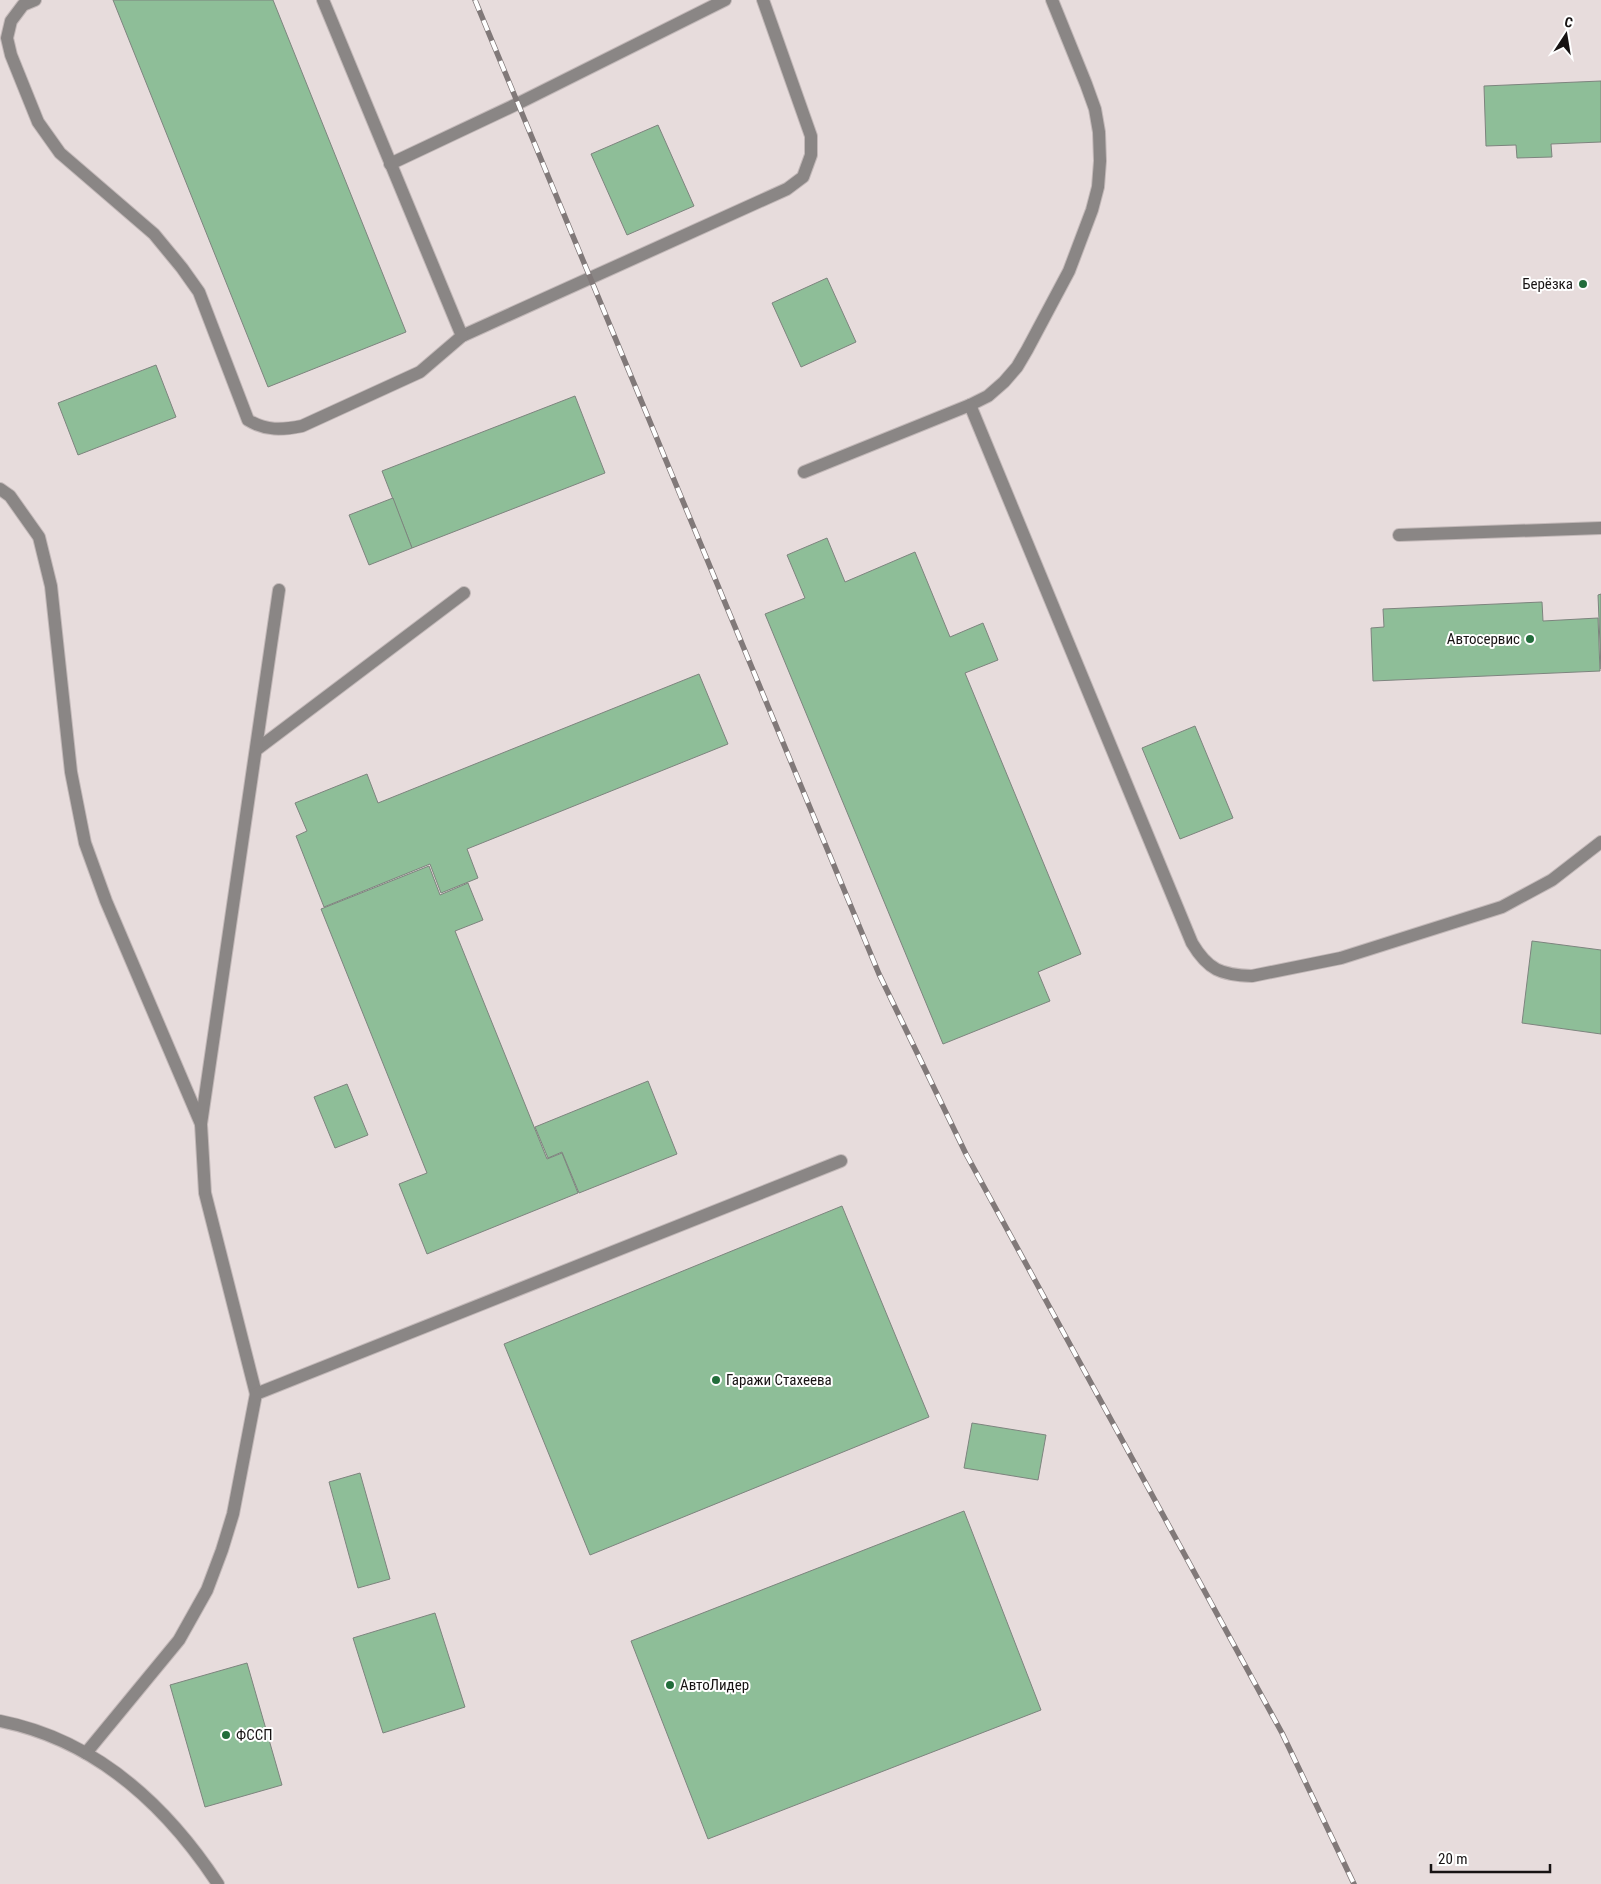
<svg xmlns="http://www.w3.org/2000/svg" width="1601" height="1884" font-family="'Roboto Condensed',sans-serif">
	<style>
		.building { fill: #8ebe98; stroke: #7d847e }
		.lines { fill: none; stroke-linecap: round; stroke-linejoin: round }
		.lane-casing { stroke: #c2b8b8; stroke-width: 14 }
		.street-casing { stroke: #c2b8b8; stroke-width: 14 }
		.lane { stroke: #8a8685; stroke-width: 12 }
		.street { stroke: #8a8685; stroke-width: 12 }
		.rail-casing { stroke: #817979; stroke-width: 5.5 }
		.rail { stroke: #fff; stroke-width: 4; stroke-dasharray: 11; stroke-linecap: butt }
		.poi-dot { fill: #226d3b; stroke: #fff; stroke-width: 2 }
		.labels { text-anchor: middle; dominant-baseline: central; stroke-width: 4; stroke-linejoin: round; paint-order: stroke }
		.poi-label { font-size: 15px; fill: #171313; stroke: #fff; text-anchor: start }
	</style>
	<rect width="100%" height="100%" fill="#e7dcdc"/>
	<!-- building -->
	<g class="building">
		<path d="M113,0H273L406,332L268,387Z"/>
		<path d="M1601,81V142L1551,144L1552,157L1517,158L1516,145L1486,146L1484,86Z"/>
		<path d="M658,125L694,206L627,235L591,154Z"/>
		<path d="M827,278L856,342L801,367L772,303Z"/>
		<path d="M156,365L176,417L78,455L58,403Z"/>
		<path d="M575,396L605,473L412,548L382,471Z"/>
		<path d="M393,498L412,548L369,565L349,515Z"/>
		<path d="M827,538L845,582L915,552L950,637L983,623L998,660L965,673L1081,954L1038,972L1050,1001L943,1044L765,614L805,598L787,555Z"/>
		<path d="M1601,594V669L1598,595Z"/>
		<path d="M1542,602L1543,621L1598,618L1600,671L1373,681L1371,628L1384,627L1383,609Z"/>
		<path d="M699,674L728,744L467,849L478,878L441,893L430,864L324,907L296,836L307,831L295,803L367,774L378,803Z"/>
		<path d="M1195,726L1233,818L1180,839L1142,748Z"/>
		<path d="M429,866L440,895L468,883L483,920L455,931L547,1159L562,1153L578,1193L427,1254L399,1184L427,1173L321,909Z"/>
		<path d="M1532,941L1601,950V1034L1522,1023Z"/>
		<path d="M648,1081L677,1154L579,1193L562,1152L548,1158L535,1127Z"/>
		<path d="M347,1084L368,1135L335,1148L314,1097Z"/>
		<path d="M842,1206L929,1417L590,1555L504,1344Z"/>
		<path d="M972,1423L1046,1435L1038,1480L964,1468Z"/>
		<path d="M360,1473L390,1579L358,1588L329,1482Z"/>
		<path d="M964,1511L1041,1710L708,1839L631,1641Z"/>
		<path d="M435,1613L465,1707L383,1733L353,1638Z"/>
		<path d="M247,1663L282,1785L205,1807L170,1685Z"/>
	</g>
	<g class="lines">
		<defs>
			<g id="lane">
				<path d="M35,0L23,5L11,21L7,38L11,55L38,122L60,153L154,234L182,268L199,292L248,420C266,431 282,430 302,426L420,372L462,336L787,189L803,177L811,155V136L763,0"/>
				<path d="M323,0L462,336"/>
				<path d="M390,164L517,104L725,0"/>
				<path d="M970,405L988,396L1004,382L1017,367L1027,350L1069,271L1092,210L1098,187L1100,161L1099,132L1095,109L1086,84L1052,0"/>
				<path d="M804,472L970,405L1192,943C1208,970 1221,975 1252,976L1341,958L1502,907L1552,880L1601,842"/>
				<path d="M0,489L10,496L39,537L51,586L71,772L85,843L106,901L201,1124L205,1193L256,1394"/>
				<path d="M1399,535L1601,528"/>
				<path d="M256,750L464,593"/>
				<path d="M201,1124L279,590"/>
				<path d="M86,1753L179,1640L207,1590L222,1550L233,1514L256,1394L841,1161"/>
			</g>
			<path id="street" d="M0,1721C96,1740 166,1805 218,1884"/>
		</defs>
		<!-- lane casing -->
		<use href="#lane" class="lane-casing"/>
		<!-- street casing -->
		<use href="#street" class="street-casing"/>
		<!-- lane -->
		<use href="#lane" class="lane"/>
		<!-- street -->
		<use href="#street" class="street"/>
		<defs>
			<path id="rail" d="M475,0L879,974L966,1154L1282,1733L1354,1884"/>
		</defs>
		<!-- rail casing -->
		<use href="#rail" class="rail-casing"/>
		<!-- rail -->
		<use href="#rail" class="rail"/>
	</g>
	<!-- markers -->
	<g class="poi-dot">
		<circle cx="1583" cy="284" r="5"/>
		<circle cx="1530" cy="639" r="5"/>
		<circle cx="716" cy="1380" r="5"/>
		<circle cx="670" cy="1685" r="5"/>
		<circle cx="226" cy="1735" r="5"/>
	</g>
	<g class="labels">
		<!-- poi labels -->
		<g class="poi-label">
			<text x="1573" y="284" text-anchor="end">Берёзка</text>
			<text x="1520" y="639" text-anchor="end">Автосервис</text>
			<text x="726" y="1380">Гаражи Стахеева</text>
			<text x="680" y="1685">АвтоЛидер</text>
			<text x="236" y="1735">ФССП</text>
		</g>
	</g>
	<!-- north arrow -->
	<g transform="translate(1566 35) rotate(12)" stroke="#ffffff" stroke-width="4" paint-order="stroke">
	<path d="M0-4L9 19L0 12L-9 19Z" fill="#171313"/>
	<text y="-8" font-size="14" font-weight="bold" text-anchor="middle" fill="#171313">С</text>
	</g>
	<!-- scale -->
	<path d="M1431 1864v8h119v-8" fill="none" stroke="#171313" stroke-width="2.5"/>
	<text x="1438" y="1864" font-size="15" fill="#171313" stroke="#ffffff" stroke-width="4" paint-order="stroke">20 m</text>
</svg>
